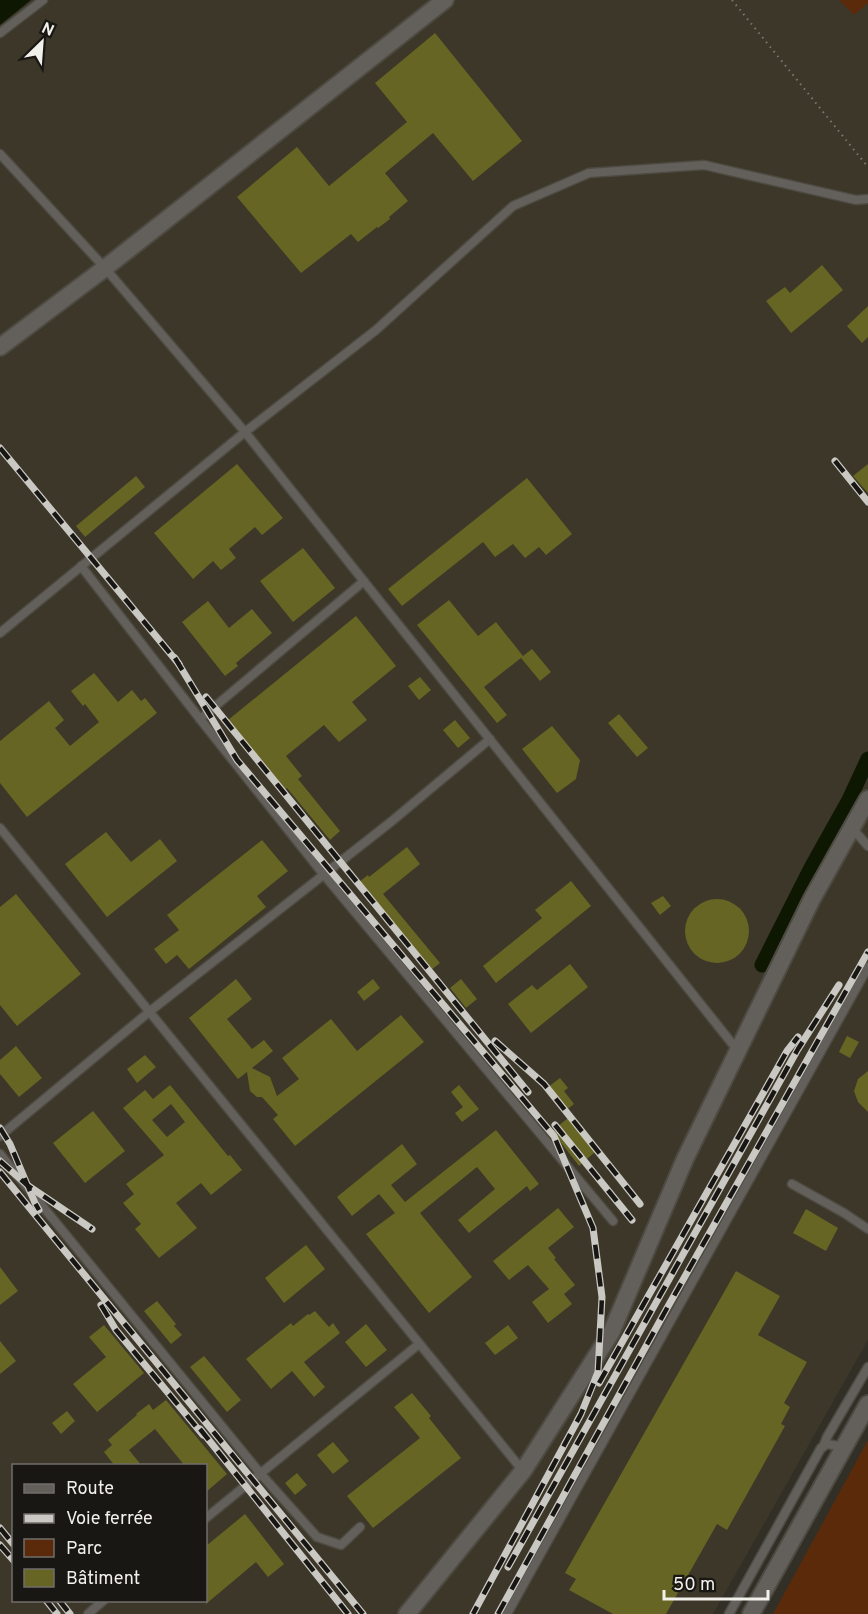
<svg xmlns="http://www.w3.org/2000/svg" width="868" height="1614" font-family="Overpass,sans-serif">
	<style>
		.built { fill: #3c3728; fill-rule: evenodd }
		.green { fill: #5b2a0b }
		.water { fill: #0e1702 }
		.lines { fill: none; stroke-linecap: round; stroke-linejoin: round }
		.canal { stroke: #0e1702; stroke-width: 15 }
		.building { fill: #666523; fill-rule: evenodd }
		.service-casing { stroke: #4d4a42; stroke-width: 11 }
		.minor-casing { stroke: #4d4a42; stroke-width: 20 }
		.path { stroke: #7b7972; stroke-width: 2; stroke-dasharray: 1.5 4.5; stroke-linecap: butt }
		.service { stroke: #63605c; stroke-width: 8 }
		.minor { stroke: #63605c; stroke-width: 16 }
		.rail-casing { stroke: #cac8c3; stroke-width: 7 }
		.rail { stroke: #191714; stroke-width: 4.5; stroke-dasharray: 14; stroke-linecap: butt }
	</style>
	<rect width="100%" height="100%" fill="#322f27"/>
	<!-- built -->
	<path class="built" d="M0,0H868V1340L713,1614H0ZM14,1466H206V1600H14Z"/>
	<!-- green -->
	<g class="green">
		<path d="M839,0H868V3L854,15Z"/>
		<path d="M868,1440V1614H773Z"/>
	</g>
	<!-- water -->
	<path class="water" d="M0,0H31L0,25Z"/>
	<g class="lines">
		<!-- canal -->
		<path class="canal" d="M762,965L811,868L849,800L868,759"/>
	</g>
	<!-- building -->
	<g class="building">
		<path d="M435,33L522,141L473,181L433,133L385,173L408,201L389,217L390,219L378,228L377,227L358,242L351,234L301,273L237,197L297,147L329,186L407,122L375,83Z"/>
		<path d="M822,265L843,290L791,333L766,301L785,287L790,293Z"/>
		<path d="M868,306V337L862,343L847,326Z"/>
		<path d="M237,464L283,518L262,535L255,527L229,549L236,558L221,570L213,561L193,579L154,533Z"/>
		<path d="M868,464V493L853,476Z"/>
		<path d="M136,476L145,487L85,537L76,526Z"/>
		<path d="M527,478L572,534L546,555L539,547L525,558L513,544L495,557L483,542L402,606L388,589Z"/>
		<path d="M303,548L335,588L293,622L260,581Z"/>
		<path d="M449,600L478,636L496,622L523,656L532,649L551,672L540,681L521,658L484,687L507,715L497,723L417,625Z"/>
		<path d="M208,601L229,628L252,609L272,633L236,663L238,666L225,676L182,622Z"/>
		<path d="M356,616L396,666L352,702L367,720L339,742L324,725L286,756L302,776L298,779L340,831L330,840L287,788L284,790L275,780L276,779L228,720Z"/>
		<path d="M94,673L118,702L132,690L141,701L145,698L157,713L27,817L0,783V741L49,701L64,720L55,728L70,746L99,722L85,704L83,706L71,691Z"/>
		<path d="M420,677L431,690L419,700L408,686Z"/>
		<path d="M619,714L648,748L637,757L608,723Z"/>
		<path d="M455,720L470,738L458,748L443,730Z"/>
		<path d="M552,726L580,760L576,779L557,793L522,749Z"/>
		<path d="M106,832L131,862L160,839L177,861L107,917L65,864Z"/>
		<path d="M262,840L288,871L257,896L266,907L189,969L177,955L166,964L154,949L179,930L167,915Z"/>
		<path d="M407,847L420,864L383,894L440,963L431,970L359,882L368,875L369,877Z"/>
		<path d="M571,881L591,906L496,983L483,966L542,918L535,910Z"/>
		<path d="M16,894L81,974L17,1026L0,1005V907Z"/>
		<path d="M663,896L671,906L660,915L651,903Z"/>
		<circle cx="717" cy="931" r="32"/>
		<path d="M570,964L588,987L531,1033L508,1004L532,985L537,990Z"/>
		<path d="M236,979L252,999L227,1019L252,1049L264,1040L273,1051L252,1068L270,1077L277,1096L299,1079L282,1058L331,1019L357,1051L401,1015L424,1042L295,1146L273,1119L278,1115L262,1097H257L250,1091L247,1072L238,1079L189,1018Z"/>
		<path d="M373,979L380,988L364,1001L357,992Z"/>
		<path d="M461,979L477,999L466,1008L450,988Z"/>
		<path d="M847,1036L859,1042L850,1058L839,1052Z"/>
		<path d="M16,1046L42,1078L19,1097L0,1074V1060Z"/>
		<path d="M145,1055L156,1067L137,1083L127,1069Z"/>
		<path d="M868,1071V1112L858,1102L854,1091L858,1079Z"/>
		<path d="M560,1078L568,1088L564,1091L574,1104L564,1112L548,1092V1087Z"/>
		<path d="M170,1085L228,1156L230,1155L242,1170L211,1195L201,1183L176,1203L197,1228L159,1258L135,1229L141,1224L123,1203L134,1194L126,1184L164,1155L123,1108L145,1090L153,1099ZM171,1104L185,1122L167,1137L152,1120Z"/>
		<path d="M459,1085L479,1109L462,1122L455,1113L463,1107L451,1092Z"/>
		<path d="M93,1111L125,1151L85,1183L53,1143Z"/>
		<path d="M568,1118L595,1152L579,1166L552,1131Z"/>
		<path d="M496,1130L539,1184L530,1191L527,1186L469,1233L458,1220L495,1189L477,1167L420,1213L472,1277L429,1313L366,1234L395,1213L379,1194L352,1216L337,1197L402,1144L417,1164L391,1185L405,1202Z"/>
		<path d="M558,1208L574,1227L548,1248L556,1258L554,1259L575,1285L564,1294L572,1304L548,1323L532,1302L549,1289L528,1265L509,1280L493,1261Z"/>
		<path d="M806,1209L838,1228L826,1251L793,1233Z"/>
		<path d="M306,1245L325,1269L284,1303L265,1278Z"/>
		<path d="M0,1267L18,1291L0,1305Z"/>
		<path d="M736,1271L780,1296L758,1335L807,1362L784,1403L790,1407L781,1424L785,1426L727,1530L717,1524L666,1614H613L569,1590L576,1579L565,1573Z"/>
		<path d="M157,1301L176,1324L174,1326L182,1335L171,1344L144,1311Z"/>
		<path d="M315,1311L329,1327L333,1323L340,1333L304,1362L325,1387L314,1397L292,1371L271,1389L246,1359L291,1323L293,1326L308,1314L309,1315Z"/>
		<path d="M366,1324L387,1350L366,1367L345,1342Z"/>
		<path d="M104,1325L144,1373L97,1412L73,1384L106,1357L89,1337Z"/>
		<path d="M508,1325L518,1338L495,1355L485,1343Z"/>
		<path d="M0,1341L16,1361L0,1374Z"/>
		<path d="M204,1356L241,1400L227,1412L190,1367Z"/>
		<path d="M412,1393L431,1416L429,1418L461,1458L373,1528L347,1496L420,1438L394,1407Z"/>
		<path d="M166,1400L227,1474L206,1492V1466H185L155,1429L129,1450L142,1466H115L104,1452L112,1445L108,1440L137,1415L136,1414L149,1404L153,1410Z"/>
		<path d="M67,1411L75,1421L61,1434L52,1423Z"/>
		<path d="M333,1442L349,1461L333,1474L317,1455Z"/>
		<path d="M297,1473L307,1485L295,1495L285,1483Z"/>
		<path d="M245,1514L284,1564L268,1577L256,1562L206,1604V1546Z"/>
	</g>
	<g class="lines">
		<defs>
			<g id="service">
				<path d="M0,33L43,0"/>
				<path d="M0,154L105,268L245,432L738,1051"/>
				<path d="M81,566L200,719L324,875L613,1221"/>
				<path d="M0,633L245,432L376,330L513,206L589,173L704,165L856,200L868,199"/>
				<path d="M200,719L364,581"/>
				<path d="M0,828L523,1471"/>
				<path d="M852,828L868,846"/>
				<path d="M0,1136L149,1012L392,821L490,739"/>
				<path d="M0,1154L260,1473L317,1537L341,1545L360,1527"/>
				<path d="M792,1184L844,1213L868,1229"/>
				<path d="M823,1447L827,1437L868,1367"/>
				<path d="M206,1518L419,1344"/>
				<path d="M88,1614L104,1600"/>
				<path d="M507,1614L868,967"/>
				<path d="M729,1614L821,1448L827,1444L844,1447"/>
			</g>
			<g id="minor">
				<path d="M0,347L105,268L445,0"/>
				<path d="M407,1614L523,1471L611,1333L685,1159L812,899L868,799"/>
				<path d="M751,1614L868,1404"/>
			</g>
		</defs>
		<!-- service casing -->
		<use href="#service" class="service-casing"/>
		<!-- minor casing -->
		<use href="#minor" class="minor-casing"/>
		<!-- path -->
		<path class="path" d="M732,0L868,167"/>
		<!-- service -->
		<use href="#service" class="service"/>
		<!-- minor -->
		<use href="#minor" class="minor"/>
		<defs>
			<g id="rail">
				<path d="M0,448L179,664"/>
				<path d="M835,461L868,502"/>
				<path d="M175,658L237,760L554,1136L593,1228L602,1297L598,1372L581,1414L473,1614"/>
				<path d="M206,697L528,1092"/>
				<path d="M495,1041L544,1084L640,1204"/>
				<path d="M555,1125L632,1220"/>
				<path d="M0,1128L10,1144L35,1203L39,1210"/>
				<path d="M0,1161L27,1185L92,1229"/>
				<path d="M0,1172L363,1614"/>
				<path d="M101,1305L116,1330L203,1435"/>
				<path d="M599,1383L787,1051L798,1037"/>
				<path d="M200,1429L348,1614"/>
				<path d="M0,1528L14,1545"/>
				<path d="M0,1545L14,1561"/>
				<path d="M508,1567L798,1049L839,985"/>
				<path d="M46,1600L57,1614"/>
				<path d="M59,1600L70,1614"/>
				<path d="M498,1614L666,1310L868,952"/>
			</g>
		</defs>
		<!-- rail casing -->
		<use href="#rail" class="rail-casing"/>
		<!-- rail -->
		<use href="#rail" class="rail"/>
	</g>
	<!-- legend -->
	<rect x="12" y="1464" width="195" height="138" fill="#191714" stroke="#706e6a" stroke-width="1.5"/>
	<rect x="24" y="1484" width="30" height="9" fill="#63605c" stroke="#706e6a" stroke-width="1.5"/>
	<text x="66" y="1494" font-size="18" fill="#f2f0eb">Route</text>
	<rect x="24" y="1514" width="30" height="9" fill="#cac8c3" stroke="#706e6a" stroke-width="1.5"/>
	<text x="66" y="1524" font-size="18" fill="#f2f0eb">Voie ferrée</text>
	<rect x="24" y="1539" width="30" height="18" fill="#5b2a0b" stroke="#706e6a" stroke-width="1.5"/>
	<text x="66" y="1554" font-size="18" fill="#f2f0eb">Parc</text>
	<rect x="24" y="1569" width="30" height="18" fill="#666523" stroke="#706e6a" stroke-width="1.5"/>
	<text x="66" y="1584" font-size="18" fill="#f2f0eb">Bâtiment</text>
	<!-- north arrow -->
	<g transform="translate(42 42) rotate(25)" stroke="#191714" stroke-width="4.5" paint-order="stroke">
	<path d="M0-4.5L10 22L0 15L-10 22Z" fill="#f2f0eb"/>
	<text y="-9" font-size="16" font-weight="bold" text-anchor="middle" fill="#f2f0eb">N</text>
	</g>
	<!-- scale -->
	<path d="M664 1590v9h104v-9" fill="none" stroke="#f2f0eb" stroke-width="3"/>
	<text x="673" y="1590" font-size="18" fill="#f2f0eb" stroke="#191714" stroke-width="4.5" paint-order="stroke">50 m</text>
</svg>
